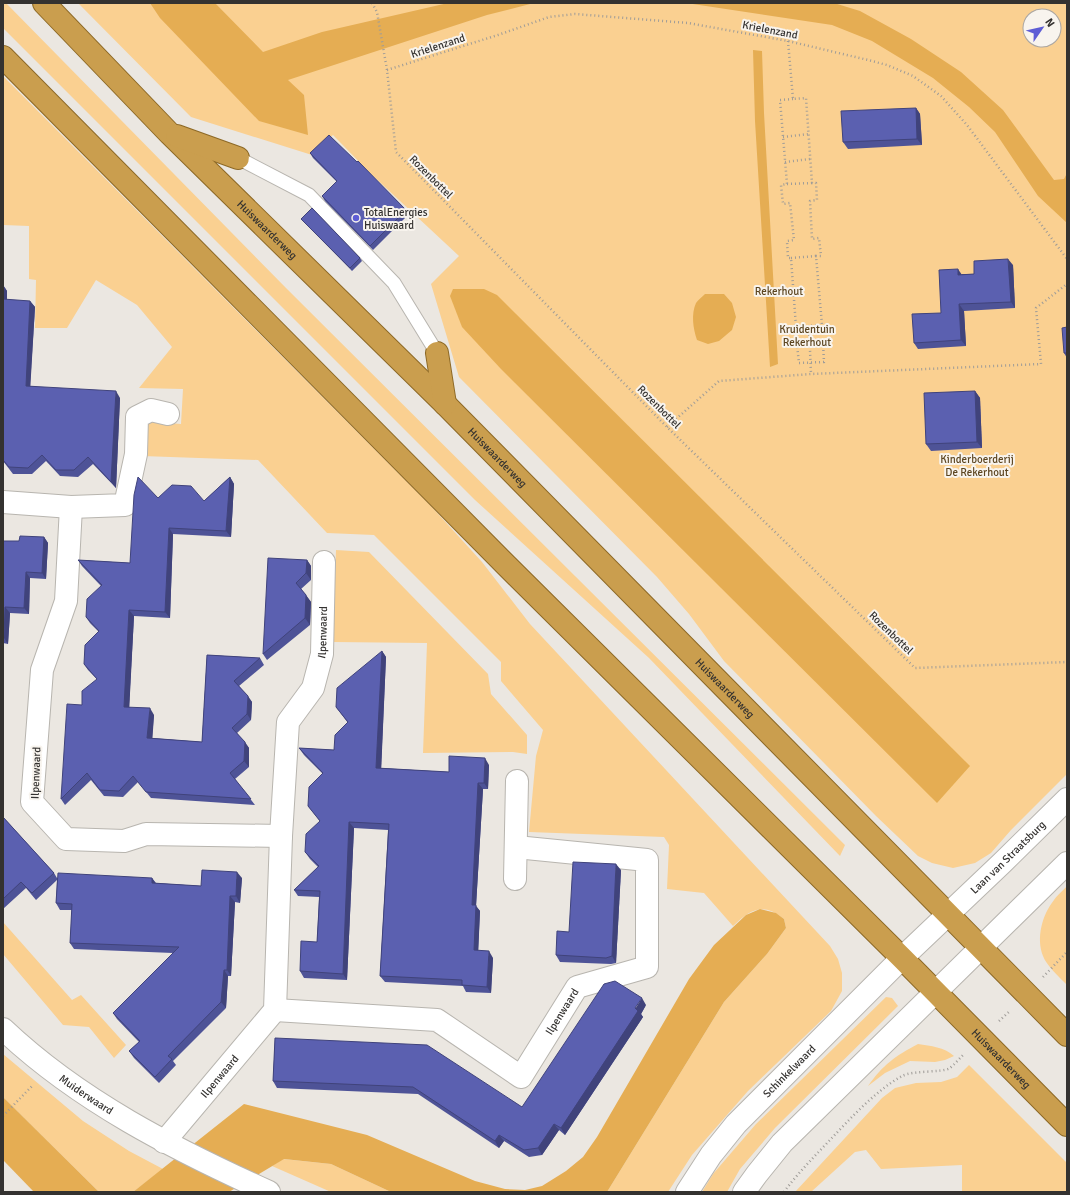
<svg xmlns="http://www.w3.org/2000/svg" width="1070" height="1195" font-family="Signika,sans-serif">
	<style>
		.green { fill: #fad091; fill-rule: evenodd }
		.water { fill: #e5ad53 }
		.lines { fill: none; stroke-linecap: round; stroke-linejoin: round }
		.service-casing { stroke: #b8b5af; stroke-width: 15 }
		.minor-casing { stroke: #b8b5af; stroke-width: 24 }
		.tertiary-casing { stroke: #b8b5af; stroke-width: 24 }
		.trunk-casing { stroke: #8d6926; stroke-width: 24 }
		.path { stroke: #9f9c98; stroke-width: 2.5; stroke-dasharray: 1 3; stroke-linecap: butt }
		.service { stroke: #fff; stroke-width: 13 }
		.minor { stroke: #fff; stroke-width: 22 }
		.tertiary { stroke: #fff; stroke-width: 22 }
		.trunk { stroke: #ca9e4e; stroke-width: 22 }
		.wall { fill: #4e5397 }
		.shaded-wall { fill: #40437b }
		.building { fill: #5b60b0; stroke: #40437b }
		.poi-dot { fill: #5e5dd5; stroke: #f8f4ee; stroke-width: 1.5 }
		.labels { text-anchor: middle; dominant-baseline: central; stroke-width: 4; stroke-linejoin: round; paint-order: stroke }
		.street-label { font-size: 11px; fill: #343230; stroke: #f8f4ee }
		.poi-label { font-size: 11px; fill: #343230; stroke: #f8f4ee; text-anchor: start }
		.park-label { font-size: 11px; fill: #5c4520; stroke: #f8f4ee }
	</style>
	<rect width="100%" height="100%" fill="#ebe7e1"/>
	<!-- green -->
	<g class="green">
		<path d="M3,3H6L287,289L845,845L840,856L649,658L475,500L3,28Z"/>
		<path d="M78,3H1067V774L1011,830L991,853L975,863L953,868L932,863L918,856L876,816L724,661L689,614L657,577L459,377L431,284L459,256L371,174L333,135L312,155L191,117ZM1030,16H1054V40H1030Z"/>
		<path d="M3,76L430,505L482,562L530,624L830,946L838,959L842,973V991L831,1011L748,1091L692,1155L668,1192H607L724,1002L767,954L786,928L784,919C763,902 751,909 733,926L704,893L667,889L669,845L664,837L529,832L536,756L543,730L501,681V662L374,535L327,533L258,460L142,456L144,421L181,424L183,389L139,388L172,347L137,305L96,280L67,328H35L36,280L29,279V226L3,225Z"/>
		<path d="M336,550L369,552L488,674L491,694L527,735V754L513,752L423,753L427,643L333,642Z"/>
		<path d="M1067,886V985C1060,978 1046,965 1043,956C1036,938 1042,915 1054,900C1057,895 1063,891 1067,886Z"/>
		<path d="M3,922L72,1000L81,995L126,1045L114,1058L89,1027L63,1025L3,954Z"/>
		<path d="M886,997L892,998L898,1006L775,1128L740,1169L727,1192H702L713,1174L756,1124Z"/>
		<path d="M918,1044C931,1046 944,1047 954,1056L945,1060L935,1062L910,1061L885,1073L868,1086C883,1065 895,1056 918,1044Z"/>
		<path d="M3,1054L83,1121L129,1151L163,1169L133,1192H99L3,1097Z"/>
		<path d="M969,1065L1067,1163V1192H962V1165L881,1169L866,1150L855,1152L811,1192H795L882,1098L895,1088L916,1083L941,1082L957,1077Z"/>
		<path d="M283,1159L331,1164L391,1192H331L272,1166Z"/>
	</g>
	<!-- water -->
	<g class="water">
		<path d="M150,3H215L263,52L322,32L448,3H534L487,15L288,80L304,95L308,135L259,121L160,18Z"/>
		<path d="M686,3H834L860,11L911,39L961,72L1003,110L1054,180L1064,179L1067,173V223L1038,196L995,132L969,107L933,78L872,41L832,25Z"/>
		<path d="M753,50L762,51L764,113L778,364L770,367L755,121Z"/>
		<path d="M453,289H484L497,295L970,766L937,803L501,369L462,327L450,296Z"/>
		<path d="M705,294H724L732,303L736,317L732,330L719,341L708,344L697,340C693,328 691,314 696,303C698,300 702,297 705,294Z"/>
		<path d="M760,909L776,913L784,919L786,928L767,954L724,1002L607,1192H391L331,1164L284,1159L229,1192H133L244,1104L367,1135L475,1181L505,1189L525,1190L542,1186L566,1171L583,1157L597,1137L689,979L714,945L746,915Z"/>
		<path d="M3,1098V1097L99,1192H34L3,1160Z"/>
	</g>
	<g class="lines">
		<defs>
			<path id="service" d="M238,158L309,195L394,283L437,353"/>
			<g id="minor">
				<path d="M3,502L71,507L125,505L136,454L137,417L151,410L168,414"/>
				<path d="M71,507L66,601L42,670L32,802L66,839L124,841L146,834L281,836"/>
				<path d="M515,879L517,781"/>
				<path id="s1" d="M275,1010L437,1020L521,1077L577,987L647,967V860L516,847"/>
				<path id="s2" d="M164,1142L275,1010L281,836L288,722L313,688L322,654L324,562"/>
			</g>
			<g id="tertiary">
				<path id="s3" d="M3,1029C79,1101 174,1149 269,1192"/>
				<path id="s4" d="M687,1192L711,1155L736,1124L902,958L1002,863L1067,799"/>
				<path d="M744,1192L757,1174L782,1143L1067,863"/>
			</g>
			<g id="trunk">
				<path id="s5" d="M44,3L170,134L445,404L1067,1035"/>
				<path id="s6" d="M3,57L506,565L902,958L1067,1125"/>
				<path d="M177,136L238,158"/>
				<path d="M437,353L445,404"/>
			</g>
		</defs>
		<!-- service casing -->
		<use href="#service" class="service-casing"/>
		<!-- minor casing -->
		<use href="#minor" class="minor-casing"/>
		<!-- tertiary casing -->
		<use href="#tertiary" class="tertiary-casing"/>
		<!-- trunk casing -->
		<use href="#trunk" class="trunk-casing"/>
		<!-- path -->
		<g class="path">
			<path d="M372,3L377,12L387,70L396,152L667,427L915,668L1067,662"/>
			<path d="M788,41L793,99L806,98L812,183H816L817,200L810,201L812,239L819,238L821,256H816L822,325L809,326L811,374"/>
			<path d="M387,70L498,35L549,17L575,14L688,23L788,41L868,60L887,65L913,76L941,96L967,125L1067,259"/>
			<path d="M793,99L780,100L787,184L781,185L783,204L790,203L794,240L787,241L788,258H791L796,327L809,326"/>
			<path d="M783,137L809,134"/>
			<path d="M785,162L810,159"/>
			<path d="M787,184L812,183"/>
			<path d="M791,258L816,256"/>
			<path d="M810,343H823L824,362L799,363L797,345Z"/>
			<path d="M667,427L719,381L811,374L1041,364L1036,308L1067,284"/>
			<path d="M1043,977L1067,952"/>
			<path d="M999,1021L1010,1011"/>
			<path d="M3,1116L33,1085"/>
			<path d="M784,1192C797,1174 813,1158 829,1141C850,1119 875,1091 902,1076C914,1070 942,1073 950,1068C955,1064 959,1059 963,1055"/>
		</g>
		<!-- service -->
		<use href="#service" class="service"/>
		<!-- minor -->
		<use href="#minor" class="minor"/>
		<!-- tertiary -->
		<use href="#tertiary" class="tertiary"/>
		<!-- trunk -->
		<use href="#trunk" class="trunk"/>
	</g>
	<!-- wall -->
	<g class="wall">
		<path d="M916,108L920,114L922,145L848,149L843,142Z"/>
		<path d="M310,153L357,162L406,210L409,214L373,250L325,201L322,196L337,182L313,158Z"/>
		<path d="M301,219L360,258L362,261L352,271L304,222Z"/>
		<path d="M1013,265L1015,308L964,311L966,346L918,349L914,343L941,313L962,274H974Z"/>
		<path d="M3,285L7,291V300L30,301L35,307L30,386L120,398L116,488L93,464L78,477L60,476L46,461L32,474H13L3,461Z"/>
		<path d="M1067,327V358L1064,353Z"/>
		<path d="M975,391L980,398L982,448L931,451L926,444Z"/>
		<path d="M230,477L234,484L231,537L173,534L170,618L134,616L129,707L154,715L152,738L202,742L207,655L260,658L264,665L239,686L252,702L251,720L237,733L249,748V767L235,779L255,805L151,798L138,782L123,797L104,796L91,780L65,805L61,799L82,705L97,679L88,670L84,664L99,632L90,623L86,617L101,586L82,566L78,560L130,563L158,498L204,501Z"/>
		<path d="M44,537L48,543L46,579L30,578L29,614L10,613L8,644L3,643V541H19Z"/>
		<path d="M307,560L311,566V580L301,589L311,602L310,625L267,660L263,654Z"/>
		<path d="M382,651L386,657L381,768L449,772L489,765L488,789H483L476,906L480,911L478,951L493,958L491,993L466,992L463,986L385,982L380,976L388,830L354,828L347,980L304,978L300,971L317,942L319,897L298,896L294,890L318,867L310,859L305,852L320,821L308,806L323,774L304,755L299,748L334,750L348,723L336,707Z"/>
		<path d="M3,817L54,873L57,878H152L156,883L201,886L242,878L240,903L235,902L231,976H228L226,1008L173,1061L176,1065L159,1083L134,1058L129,1051L139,1042L117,1019L113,1013L173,953L74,949L70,943L72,910H60L56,903L57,880L36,900L26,888L3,909Z"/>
		<path d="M621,870L616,963L611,964L560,962L556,955L569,932Z"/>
		<path d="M646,1005L641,1014L643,1017L565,1135L559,1130L542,1155L529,1157L504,1141L499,1148L418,1094L277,1088L273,1081L275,1038L522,1107Z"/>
	</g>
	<!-- shaded-wall -->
	<g class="shaded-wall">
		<path d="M916,108L920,114L922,145L917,139Z"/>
		<path d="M1008,259L1013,265L1015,308L1011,302Z"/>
		<path d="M958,269L962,275H958Z"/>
		<path d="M3,285L7,291V306L3,301Z"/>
		<path d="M30,301L35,307L30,392L26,386Z"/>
		<path d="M959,304L964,311L966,346L961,340Z"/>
		<path d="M116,391L120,398L116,488L111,482Z"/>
		<path d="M975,391L980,398L982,448L977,442Z"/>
		<path d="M230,477L234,484L231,537L226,531Z"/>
		<path d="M169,528L173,534L170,618L165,612Z"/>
		<path d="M44,537L48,543L46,579L42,573Z"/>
		<path d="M307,560L311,566V580L306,573Z"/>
		<path d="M26,572L30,578L29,614L24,608Z"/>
		<path d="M306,595L311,602L310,625L305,618Z"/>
		<path d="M5,607L10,613L8,644L4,638Z"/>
		<path d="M129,610L134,616L129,713L124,707Z"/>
		<path d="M382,651L386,657L381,774L376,768Z"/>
		<path d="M248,696L252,702L251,720L247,714Z"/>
		<path d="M150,708L154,715L152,744L147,738Z"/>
		<path d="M245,742L249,748V767L244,761Z"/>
		<path d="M485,758L489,765L488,789L484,783Z"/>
		<path d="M478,783L483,789L476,906L480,911L478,957L474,950L472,905Z"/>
		<path d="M349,822L354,828L347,980L343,974Z"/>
		<path d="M616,864L621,870L616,963L612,956Z"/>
		<path d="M237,872L242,878L240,903L236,896Z"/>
		<path d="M152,878L156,884L152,883Z"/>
		<path d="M230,896L235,902L231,976L227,970Z"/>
		<path d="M489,951L493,958L491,993L487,987Z"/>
		<path d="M224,970L228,976L226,1008L221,1002Z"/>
		<path d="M642,998L646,1005L641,1014L643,1017L565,1135L561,1128Z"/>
		<path d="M554,1124L559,1130L542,1155L538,1148Z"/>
		<path d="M499,1135L504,1141L499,1148L495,1141Z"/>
	</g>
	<!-- building -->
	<g class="building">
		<path d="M916,108L917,139L843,142L841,111Z"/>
		<path d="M329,135L357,162L358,161L406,210L370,246L322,196L337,181L310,153Z"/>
		<path d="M312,208L360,258L350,268L301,219Z"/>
		<path d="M1008,259L1011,302L959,304L961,340L914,343L912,314L941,313L939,270L958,269V275L974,274V261Z"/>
		<path d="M3,299L30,301L26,386L116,391L111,482L88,457L74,470H56L42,455L28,468L9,467L3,460Z"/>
		<path d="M1067,327V353H1064L1062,328Z"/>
		<path d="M975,391L977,442L926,444L924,393Z"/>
		<path d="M138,477L158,498L172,485L191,486L204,501L230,477L226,531L169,528L165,612L129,610L124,707L150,708L147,738L202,742L207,655L260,658L234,681L248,696L247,714L232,728L245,742L244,761L230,773L251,799L146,792L133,776L119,791L100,790L87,773L61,799L67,704L82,705V691L97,679L84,664L85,645L99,631L86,617L87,599L102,585L78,560L130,563L134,495Z"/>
		<path d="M20,536L44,537L42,573L26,572L24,608L5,607L4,638H3V541H19Z"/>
		<path d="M268,558L307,560L306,573L296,583L306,595L305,618L263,654Z"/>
		<path d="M382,651L376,768L449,772V756L485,758L484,783H478L472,905H476L474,950L489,951L487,987L462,985V980L380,976L389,824L349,822L343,974L300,971L301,941L317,942L320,891L294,890L319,866L305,852L306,834L320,821L308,806L309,787L323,773L299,748L334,750L335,735L348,722L336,707L337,688Z"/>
		<path d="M3,817L54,873L32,893L21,882L3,899Z"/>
		<path d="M573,862L616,864L612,956L606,958L556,955L557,931L569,932Z"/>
		<path d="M202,870L237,872L236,896H230L227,970H224L221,1002L168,1056L172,1059L155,1077L129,1051L140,1041L113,1013L179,947L70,943L72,904L56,903L58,873L152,878V883L201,886Z"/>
		<path d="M615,981L642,998L635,1008L638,1011L561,1128L554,1124L538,1148L524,1150L499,1135L495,1141L413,1087L273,1081L275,1038L427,1045L522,1107L604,984Z"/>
	</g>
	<!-- markers -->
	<circle class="poi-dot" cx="356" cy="218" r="4"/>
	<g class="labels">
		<!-- street labels -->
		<g class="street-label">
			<text transform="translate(770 30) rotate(11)">Krielenzand</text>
			<text transform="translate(438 46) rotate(-18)">Krielenzand</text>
			<text transform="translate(431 177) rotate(45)">Rozenbottel</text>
			<text stroke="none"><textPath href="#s5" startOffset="318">Huiswaarderweg</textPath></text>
			<text transform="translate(659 407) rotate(45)">Rozenbottel</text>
			<text stroke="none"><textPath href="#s5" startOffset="642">Huiswaarderweg</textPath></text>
			<text stroke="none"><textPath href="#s2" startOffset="560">Ilpenwaard</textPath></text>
			<text transform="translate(891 633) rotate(44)">Rozenbottel</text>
			<text stroke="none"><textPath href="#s5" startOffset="966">Huiswaarderweg</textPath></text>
			<text transform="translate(36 773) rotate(-88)">Ilpenwaard</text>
			<text stroke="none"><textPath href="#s4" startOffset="465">Laan van Straatsburg</textPath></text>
			<text stroke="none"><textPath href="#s1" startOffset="341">Ilpenwaard</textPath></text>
			<text stroke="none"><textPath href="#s6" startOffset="1414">Huiswaarderweg</textPath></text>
			<text stroke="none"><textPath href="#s4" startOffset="159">Schinkelwaard</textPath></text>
			<text stroke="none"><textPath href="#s2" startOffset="86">Ilpenwaard</textPath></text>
			<text stroke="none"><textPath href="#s3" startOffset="106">Muiderwaard</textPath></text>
		</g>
		<!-- poi labels -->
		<g class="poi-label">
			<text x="364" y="212">TotalEnergies<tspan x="364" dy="13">Huiswaard</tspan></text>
		</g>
		<!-- park labels -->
		<g class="park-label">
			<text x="779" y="291">Rekerhout</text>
			<text x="807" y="329">Kruidentuin<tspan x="807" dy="13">Rekerhout</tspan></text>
			<text x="977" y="459">Kinderboerderij<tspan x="977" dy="13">De Rekerhout</tspan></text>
		</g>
	</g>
	<!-- border -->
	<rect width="1070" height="1195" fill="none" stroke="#343230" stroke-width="8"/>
	<!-- north arrow -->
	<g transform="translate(1042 28) rotate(56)"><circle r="19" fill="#f8f4ee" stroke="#aaa6a2"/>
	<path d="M0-3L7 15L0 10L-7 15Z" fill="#5e5dd5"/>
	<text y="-6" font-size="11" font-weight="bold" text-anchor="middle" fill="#343230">N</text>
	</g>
</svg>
